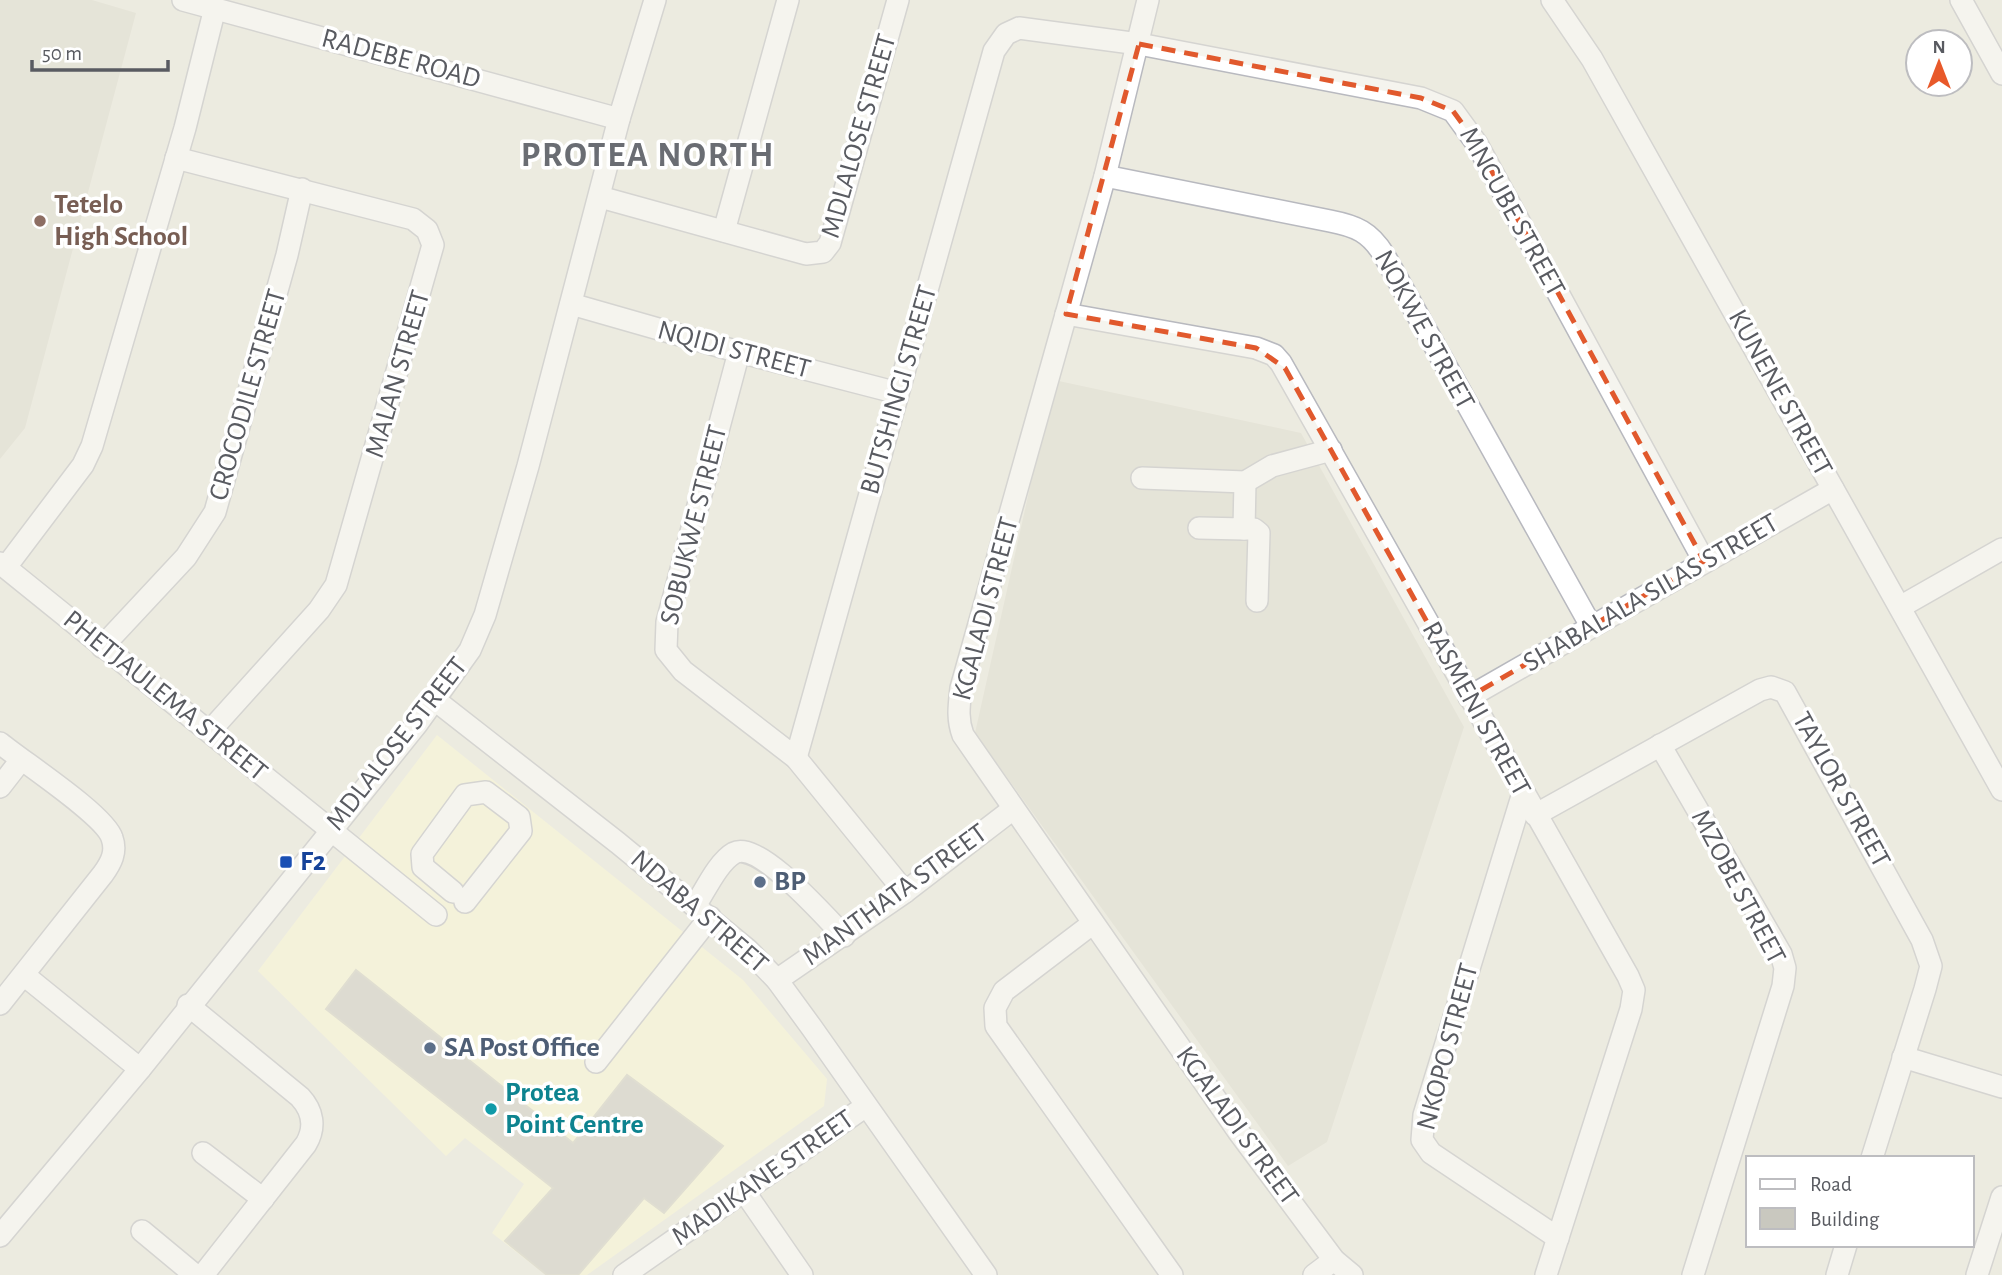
<svg xmlns="http://www.w3.org/2000/svg" width="2002" height="1275" font-family="'Alegreya Sans',sans-serif">
	<style>
		.commercial { fill: #fdfbd3 }
		.education { fill: #dcdbce }
		.building { fill: #c9c8bf; stroke: #d0cebe; stroke-width: 2 }
		.lines { fill: none; stroke-linecap: round; stroke-linejoin: round }
		.minor-casing { stroke: #b8b9bf; stroke-width: 24 }
		.minor { stroke: #fff; stroke-width: 21 }
		.marked { fill: none; stroke: #e1592d; stroke-width: 5; stroke-dasharray: 14 9; stroke-linejoin: round }
		.education-dot { fill: #8d6e63; stroke: #fff; stroke-width: 2.5 }
		.transit-dot { fill: #1a4fb4; stroke: #fff; stroke-width: 2.5 }
		.service-dot { fill: #5c6f8a; stroke: #fff; stroke-width: 2.5 }
		.culture-dot { fill: #0f9aa8; stroke: #fff; stroke-width: 2.5 }
		.labels { text-anchor: middle; dominant-baseline: central; stroke-width: 7; stroke-linejoin: round; paint-order: stroke }
		.street-label { font-size: 28px; fill: #595b61; stroke: #fff }
		.education-label { font-size: 28px; font-weight: bold; fill: #785e54; stroke: #fff; text-anchor: start }
		.transit-label { font-size: 28px; font-weight: bold; fill: #164399; stroke: #fff; text-anchor: start }
		.service-label { font-size: 28px; font-weight: bold; fill: #4e5e75; stroke: #fff; text-anchor: start }
		.culture-label { font-size: 28px; font-weight: bold; fill: #0d838f; stroke: #fff; text-anchor: start }
		.district-label { font-size: 35px; font-weight: bold; letter-spacing: 2px; fill: #6a6d73; stroke: #fff }
	</style>
	<rect width="100%" height="100%" fill="#ecebe0"/>
	<!-- commercial -->
	<path class="commercial" d="M437,735L743,980L827,1079L824,1106L587,1275H546L492,1233L524,1184L465,1138L446,1156L258,971Z"/>
	<!-- education -->
	<g class="education">
		<path d="M0,0H92L136,13L25,428L0,459Z"/>
		<path d="M1054,380L1301,433L1464,727L1327,1142L1288,1166L975,733Z"/>
	</g>
	<!-- building -->
	<path class="building" d="M356,970L573,1143L627,1075L723,1146L664,1213L644,1198L578,1275H547L505,1241L553,1188L326,1009Z"/>
	<g class="lines">
		<defs>
			<g id="minor">
				<path d="M183,0L619,119"/>
				<path d="M1148,0L1105,176L961,688C959,706 957,719 963,735L1238,1131L1334,1260L1352,1275"/>
				<path d="M1552,0L1592,59L2002,790"/>
				<path d="M1961,0L2002,74"/>
				<path d="M176,158L413,219L427,230L433,245L336,585L319,610L210,731"/>
				<path d="M1105,176L1330,221C1356,226 1370,232 1384,255L1591,626"/>
				<path d="M600,197L806,254L823,252L830,243L898,0"/>
				<path d="M724,231L788,0"/>
				<path d="M571,304L739,352L898,393"/>
				<path d="M1066,314L1256,348L1274,355L1281,363L1628,976L1634,990L1631,1009L1546,1275"/>
				<path d="M739,352L667,622L666,650L683,671L796,758L905,892"/>
				<path d="M1142,478L1245,482L1272,466L1331,450"/>
				<path d="M1199,528L1244,529L1245,482"/>
				<path d="M1244,529H1254L1259,533L1257,601"/>
				<path d="M0,563L436,915"/>
				<path d="M6,567L83,465L92,446L185,128L215,8"/>
				<path d="M1900,607L2002,549"/>
				<path d="M102,647L186,557L215,512L287,255L302,189"/>
				<path d="M1469,697L1833,489"/>
				<path d="M435,700L618,843L748,950L777,980L812,1028L986,1275"/>
				<path d="M0,743C23,762 105,815 112,838C117,852 111,863 103,874L0,1004"/>
				<path d="M1660,745L1781,954L1785,968L1783,986L1693,1275"/>
				<path d="M796,758L994,51L1006,34L1019,28L1139,44L1421,98L1453,111L1477,144L1704,561"/>
				<path d="M0,787L21,760"/>
				<path d="M1523,793L1424,1115L1422,1140L1431,1153L1558,1238"/>
				<path d="M1535,815L1760,690L1771,687L1785,692L1922,940L1931,966L1925,989L1872,1158"/>
				<path d="M453,892L423,867L422,854L465,795L486,792L519,817L521,831L465,902"/>
				<path d="M695,906C705,891 718,862 734,853C759,840 826,918 844,936"/>
				<path d="M1092,924L1004,991L995,1008L996,1026L1172,1275"/>
				<path d="M24,975L140,1069"/>
				<path d="M777,980L905,892L1013,809"/>
				<path d="M188,1005L300,1097C313,1111 316,1127 306,1144L203,1275"/>
				<path d="M1903,1057L2002,1087"/>
				<path d="M596,1062L710,917"/>
				<path d="M203,1153L263,1199"/>
				<path d="M744,1191L802,1275"/>
				<path d="M142,1231L195,1275"/>
				<path d="M0,1236L140,1069L417,724L470,650L485,615L528,466L619,119L655,0"/>
				<path d="M624,1275L866,1106"/>
				<path d="M1314,1275L1334,1260"/>
				<path d="M1837,1275L1846,1245"/>
				<path d="M1977,1275L2002,1197"/>
			</g>
		</defs>
		<!-- minor casing -->
		<use href="#minor" class="minor-casing"/>
		<!-- minor -->
		<use href="#minor" class="minor"/>
	</g>
	<!-- marked area -->
	<path d="M0 0H2002V1275H0ZM1139,44L1421,98L1453,111L1477,144L1704,561L1469,697L1285,368L1256,348L1066,314Z" fill="#ecebe0" fill-opacity=".55" fill-rule="evenodd"/>
	<path class="marked" d="M1139,44L1421,98L1453,111L1477,144L1704,561L1469,697L1285,368L1256,348L1066,314Z"/>
	<!-- markers -->
	<circle class="education-dot" cx="40" cy="221" r="7"/>
	<rect class="transit-dot" x="279" y="855" width="14" height="14" rx="3.5"/>
	<g class="service-dot">
		<circle cx="760" cy="882" r="7"/>
		<circle cx="430" cy="1048" r="7"/>
	</g>
	<circle class="culture-dot" cx="491" cy="1109" r="7"/>
	<g class="labels">
		<!-- street labels -->
		<g class="street-label">
			<text transform="translate(401 59) rotate(15)">RADEBE ROAD</text>
			<text transform="translate(859 136) rotate(-74)">MDLALOSE STREET</text>
			<text transform="translate(1512 212) rotate(61)">MNCUBE STREET</text>
			<text transform="translate(1424 330) rotate(61)">NOKWE STREET</text>
			<text transform="translate(734 350) rotate(15)">NQIDI STREET</text>
			<text transform="translate(398 374) rotate(-74)">MALAN STREET</text>
			<text transform="translate(899 390) rotate(-74)">BUTSHINGI STREET</text>
			<text transform="translate(1780 393) rotate(61)">KUNENE STREET</text>
			<text transform="translate(248 395) rotate(-74)">CROCODILE STREET</text>
			<text transform="translate(694 525) rotate(-76)">SOBUKWE STREET</text>
			<text transform="translate(1651 593) rotate(-30)">SHABALALA SILAS STREET</text>
			<text transform="translate(986 609) rotate(-75)">KGALADI STREET</text>
			<text transform="translate(165 696) rotate(39)">PHETJAULEMA STREET</text>
			<text transform="translate(1476 709) rotate(61)">RASMENI STREET</text>
			<text transform="translate(397 744) rotate(-52)">MDLALOSE STREET</text>
			<text transform="translate(1841 790) rotate(61)">TAYLOR STREET</text>
			<text transform="translate(1738 887) rotate(62)">MZOBE STREET</text>
			<text transform="translate(895 895) rotate(-36)">MANTHATA STREET</text>
			<text transform="translate(699 912) rotate(41)">NDABA STREET</text>
			<text transform="translate(1448 1047) rotate(-75)">NKOPO STREET</text>
			<text transform="translate(1237 1126) rotate(54)">KGALADI STREET</text>
			<text transform="translate(763 1178) rotate(-35)">MADIKANE STREET</text>
		</g>
		<!-- education labels -->
		<g class="education-label">
			<text x="54" y="205">Tetelo<tspan x="54" dy="32">High School</tspan></text>
		</g>
		<!-- transit labels -->
		<g class="transit-label">
			<text x="300" y="862">F2</text>
		</g>
		<!-- service labels -->
		<g class="service-label">
			<text x="774" y="882">BP</text>
			<text x="444" y="1048">SA Post Office</text>
		</g>
		<!-- culture labels -->
		<g class="culture-label">
			<text x="505" y="1093">Protea<tspan x="505" dy="32">Point Centre</tspan></text>
		</g>
		<!-- district labels -->
		<g class="district-label">
			<text x="648" y="155">PROTEA NORTH</text>
		</g>
	</g>
	<!-- legend -->
	<rect x="1746" y="1156" width="228" height="91" fill="#ffffff" stroke="#bdbdc0" stroke-width="2"/>
	<rect x="1760" y="1179" width="35" height="10" fill="#ffffff" stroke="#bdbdc0" stroke-width="2"/>
	<text x="1810" y="1191" font-size="21" fill="#595b61">Road</text>
	<rect x="1760" y="1208" width="35" height="21" fill="#c9c8bf" stroke="#bdbdc0" stroke-width="2"/>
	<text x="1810" y="1226" font-size="21" fill="#595b61">Building</text>
	<!-- north arrow -->
	<g transform="translate(1939 63)"><circle r="33" fill="#ffffff" stroke="#bdbdc0" stroke-width="2"/>
	<path d="M0-5L12 26L0 18L-12 26Z" fill="#e8592a"/>
	<text y="-10" font-size="19" font-weight="bold" text-anchor="middle" fill="#595b61">N</text>
	</g>
	<!-- scale -->
	<path d="M32 60v10h136v-10" fill="none" stroke="#595b61" stroke-width="3.5"/>
	<text x="42" y="60" font-size="21" fill="#595b61" stroke="#ffffff" stroke-width="5" paint-order="stroke">50 m</text>
</svg>
